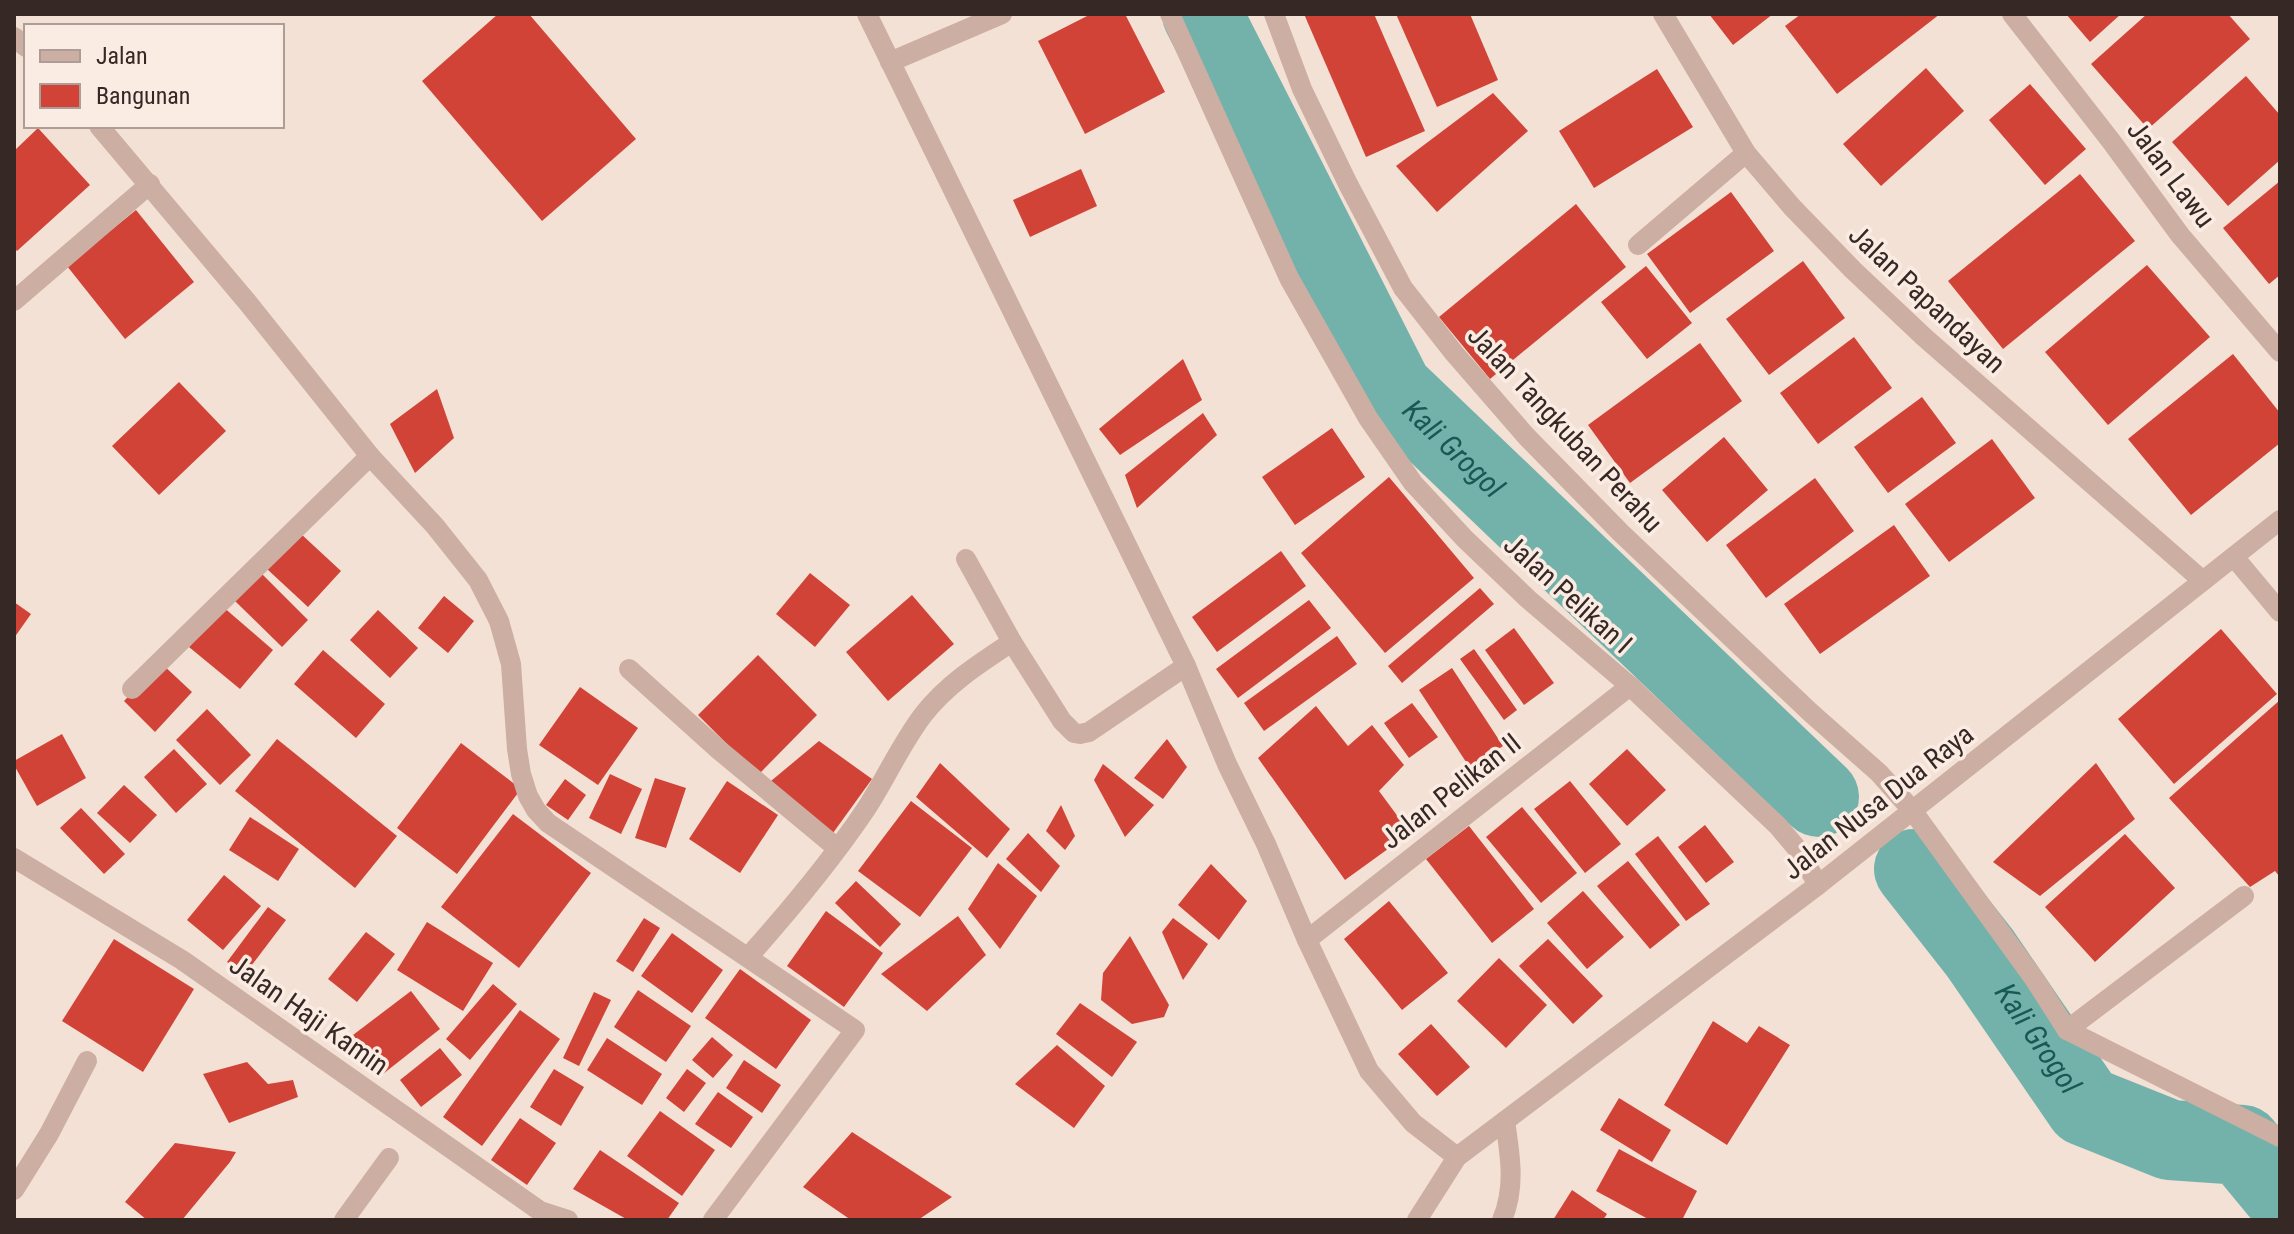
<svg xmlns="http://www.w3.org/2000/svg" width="2294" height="1234" font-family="'Roboto Condensed',sans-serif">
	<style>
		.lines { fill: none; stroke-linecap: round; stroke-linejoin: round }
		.river { stroke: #73b2ab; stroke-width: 80 }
		.building { fill: #d14337 }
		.minor { stroke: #ccaea2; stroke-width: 20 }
		.tertiary { stroke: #ccaea2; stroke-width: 20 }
		.labels { text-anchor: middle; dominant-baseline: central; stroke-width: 7; stroke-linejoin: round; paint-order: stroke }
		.street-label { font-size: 28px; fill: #362825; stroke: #fbece3 }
		.water-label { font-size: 30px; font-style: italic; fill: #175a54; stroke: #fbece3 }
	</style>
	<rect width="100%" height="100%" fill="#f3e1d6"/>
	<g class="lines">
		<!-- river -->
		<g class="river">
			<path id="s1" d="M1202,14L1393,390L1819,797"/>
			<path id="s2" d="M1914,869L1980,953L2085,1106L2170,1140L2242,1145L2280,1191"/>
		</g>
	</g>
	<!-- building -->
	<g class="building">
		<path d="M498,14H529L636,139L542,221L422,81Z"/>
		<path d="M1091,14H1125L1165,92L1085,134L1038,41Z"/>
		<path d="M1304,14H1374L1425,131L1366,157Z"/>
		<path d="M1396,14H1470L1498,80L1437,107Z"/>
		<path d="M1709,14H1773L1733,45Z"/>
		<path d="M1801,14H1940L1837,94L1785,26Z"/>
		<path d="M2066,14H2121L2090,42Z"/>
		<path d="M2147,14H2228L2250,39L2148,129L2091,64Z"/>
		<path d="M1926,68L1964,111L1881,186L1843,144Z"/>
		<path d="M1657,69L1693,127L1594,188L1559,131Z"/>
		<path d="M2246,76L2280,115V160L2228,206L2172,142Z"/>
		<path d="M2030,84L2086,149L2045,185L1989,120Z"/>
		<path d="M1493,93L1528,131L1437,212L1396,166Z"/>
		<path d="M38,128L90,185L17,251L14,248V151Z"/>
		<path d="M1081,169L1097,206L1030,237L1013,200Z"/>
		<path d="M2080,174L2135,241L2003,349L1948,281Z"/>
		<path d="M2280,181V275L2269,284L2223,228Z"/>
		<path d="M1731,192L1774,251L1690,313L1647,254Z"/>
		<path d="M1576,204L1626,267L1490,379L1439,317Z"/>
		<path d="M136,210L194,282L125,339L67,266Z"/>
		<path d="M1803,261L1845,318L1769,375L1726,319Z"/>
		<path d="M2147,265L2210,337L2108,425L2045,352Z"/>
		<path d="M1646,266L1692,323L1647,359L1601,302Z"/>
		<path d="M1854,337L1892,388L1818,444L1780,393Z"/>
		<path d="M1700,343L1742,401L1630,483L1588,425Z"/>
		<path d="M2233,354L2280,413V443L2191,515L2128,439Z"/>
		<path d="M1183,359L1202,400L1120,455L1099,429Z"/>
		<path d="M179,382L226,431L159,495L112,446Z"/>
		<path d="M437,389L454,438L415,473L390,424Z"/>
		<path d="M1922,397L1956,443L1888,493L1854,447Z"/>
		<path d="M1203,413L1217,435L1137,508L1125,475Z"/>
		<path d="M1332,428L1365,477L1295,525L1262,477Z"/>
		<path d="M1724,437L1768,490L1707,542L1662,490Z"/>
		<path d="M1992,439L2035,498L1949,562L1905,504Z"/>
		<path d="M1389,477L1474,578L1385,653L1301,553Z"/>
		<path d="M1815,478L1854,531L1766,598L1726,545Z"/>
		<path d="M1894,525L1930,576L1820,654L1784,604Z"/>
		<path d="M300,533L341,571L308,607L267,569Z"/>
		<path d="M1281,551L1306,586L1217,652L1192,617Z"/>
		<path d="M810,573L850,605L815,647L776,614Z"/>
		<path d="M262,574L308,620L282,647L235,601Z"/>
		<path d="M1480,588L1494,604L1402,683L1388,666Z"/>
		<path d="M912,595L954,644L888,701L846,652Z"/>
		<path d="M444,596L474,621L448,653L418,628Z"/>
		<path d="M1309,600L1331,628L1238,698L1216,669Z"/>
		<path d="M14,602L31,614L14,638Z"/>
		<path d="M222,606L273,650L240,689L189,647Z"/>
		<path d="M378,610L418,648L390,678L350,640Z"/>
		<path d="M1514,628L1554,683L1524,705L1485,650Z"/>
		<path d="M2221,629L2277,694L2174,784L2118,719Z"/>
		<path d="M1337,636L1357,664L1264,731L1244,703Z"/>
		<path d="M1474,649L1517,710L1504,720L1460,659Z"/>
		<path d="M323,650L385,704L356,738L294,684Z"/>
		<path d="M758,655L817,715L758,775L698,715Z"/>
		<path d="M161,663L192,692L155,732L124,701Z"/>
		<path d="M1452,668L1503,746L1470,768L1419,690Z"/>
		<path d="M580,687L638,728L598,785L539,745Z"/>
		<path d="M2280,700V877L2275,871L2250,887L2169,798Z"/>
		<path d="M1412,703L1438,737L1409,758L1384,723Z"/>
		<path d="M1316,706L1348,746L1372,725L1404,765L1379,791L1410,833L1345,880L1258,758Z"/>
		<path d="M207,709L251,755L220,785L176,740Z"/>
		<path d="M62,734L86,778L37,806L14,765V761Z"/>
		<path d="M277,739L397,836L355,888L235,791Z"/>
		<path d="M1167,739L1187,767L1163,799L1134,778Z"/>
		<path d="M819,741L872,779L833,833L765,786Z"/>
		<path d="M461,743L521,789L457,874L397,828Z"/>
		<path d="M174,749L207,784L176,813L144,777Z"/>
		<path d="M1627,749L1666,790L1627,826L1589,784Z"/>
		<path d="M940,763L1010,829L987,858L916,797Z"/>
		<path d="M2096,763L2135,819L2040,896L1993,862Z"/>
		<path d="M1103,764L1154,805L1125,837L1094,780Z"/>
		<path d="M610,774L642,789L621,834L589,818Z"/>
		<path d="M655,778L686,788L666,848L635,838Z"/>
		<path d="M565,779L586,795L568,820L546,805Z"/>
		<path d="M727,781L778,815L740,873L689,839Z"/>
		<path d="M1570,781L1621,844L1585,873L1534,809Z"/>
		<path d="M124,785L157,815L130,843L97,813Z"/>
		<path d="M911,801L972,848L920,917L858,871Z"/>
		<path d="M1061,805L1075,836L1065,850L1046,831Z"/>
		<path d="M1522,807L1577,873L1541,903L1486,837Z"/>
		<path d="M81,808L125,854L104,874L60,828Z"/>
		<path d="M513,814L591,873L519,968L441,907Z"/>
		<path d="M250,817L299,849L278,881L229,850Z"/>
		<path d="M1705,825L1734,862L1706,883L1678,847Z"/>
		<path d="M1469,826L1534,909L1492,943L1426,859Z"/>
		<path d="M1028,833L1060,866L1041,892L1006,859Z"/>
		<path d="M2125,834L2175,888L2095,962L2045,907Z"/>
		<path d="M1658,836L1710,904L1686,921L1635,854Z"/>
		<path d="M1628,861L1680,925L1650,949L1597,886Z"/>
		<path d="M998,863L1037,896L1000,949L968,909Z"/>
		<path d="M1211,864L1247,901L1219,940L1178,905Z"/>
		<path d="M224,875L261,906L223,950L187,920Z"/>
		<path d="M856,881L901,924L880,947L835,903Z"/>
		<path d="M1583,891L1624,937L1587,969L1547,923Z"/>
		<path d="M1389,901L1448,973L1402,1010L1344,939Z"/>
		<path d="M268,907L286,920L245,974L227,962Z"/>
		<path d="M826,911L883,953L844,1007L787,966Z"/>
		<path d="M958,916L986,955L927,1011L881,974Z"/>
		<path d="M644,918L660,928L633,972L616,961Z"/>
		<path d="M1173,918L1208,944L1183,980L1162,932Z"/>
		<path d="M427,922L493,963L463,1011L397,970Z"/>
		<path d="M366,932L395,954L357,1002L328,979Z"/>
		<path d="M672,933L723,970L692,1013L641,976Z"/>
		<path d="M1130,936L1169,1005L1164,1017L1132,1024L1101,1000L1103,973Z"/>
		<path d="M114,939L194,989L143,1072L62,1021Z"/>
		<path d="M1548,939L1603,996L1573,1024L1519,966Z"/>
		<path d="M1499,958L1547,1005L1506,1048L1457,1001Z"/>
		<path d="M740,969L811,1020L776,1069L705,1018Z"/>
		<path d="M493,984L517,1004L470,1060L446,1039Z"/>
		<path d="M638,990L691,1026L666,1062L614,1027Z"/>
		<path d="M411,991L440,1029L383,1074L353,1035Z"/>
		<path d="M594,992L611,1000L579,1066L563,1058Z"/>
		<path d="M1080,1003L1137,1042L1112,1077L1056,1034Z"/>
		<path d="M520,1010L560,1039L482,1146L443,1117Z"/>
		<path d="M1713,1021L1747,1043L1759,1026L1790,1045L1727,1145L1664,1105Z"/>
		<path d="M1431,1024L1470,1067L1437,1096L1398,1054Z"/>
		<path d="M712,1037L733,1055L713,1078L692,1060Z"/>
		<path d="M607,1038L662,1074L642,1105L587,1070Z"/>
		<path d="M1057,1045L1105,1086L1074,1128L1015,1084Z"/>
		<path d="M440,1048L462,1075L421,1107L400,1080Z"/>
		<path d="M744,1060L781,1085L762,1113L726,1088Z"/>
		<path d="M247,1062L268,1084L293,1080L298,1097L229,1123L203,1074Z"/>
		<path d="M554,1069L584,1087L561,1126L530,1107Z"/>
		<path d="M687,1069L706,1083L684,1112L666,1098Z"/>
		<path d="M718,1092L753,1117L731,1148L695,1124Z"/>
		<path d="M1619,1098L1671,1130L1652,1162L1600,1130Z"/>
		<path d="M660,1111L715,1150L682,1196L627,1156Z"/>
		<path d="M520,1118L556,1143L527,1185L491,1160Z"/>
		<path d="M852,1132L952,1197L918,1220H851L803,1187Z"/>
		<path d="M175,1143L236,1152L230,1162L182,1220H147L125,1202Z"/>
		<path d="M1619,1149L1697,1191L1682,1220H1650L1596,1191Z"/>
		<path d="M600,1150L679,1203L667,1220H628L573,1189Z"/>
		<path d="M1572,1190L1607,1214L1603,1220H1553Z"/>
	</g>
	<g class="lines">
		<!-- minor -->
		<g class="minor">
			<path d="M867,14L1186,666L1227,764L1266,844L1307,940L1369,1071L1413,1123L1457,1157"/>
			<path d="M1170,14L1289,278L1368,418L1413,483L1465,539L1528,599L1630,686L1778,826L1799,851L1818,885"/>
			<path d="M1274,14L1302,89L1348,184L1403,288L1454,353L1526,436L1621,533L1811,713L1879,773L1912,810L2035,980L2067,1030L2280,1137"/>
			<path d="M1663,14L1746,153L1792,207L1853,270L1924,337L2203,581"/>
			<path d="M2012,14L2111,141L2180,235L2280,352"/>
			<path d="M14,37L26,47"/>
			<path d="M890,62L1002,14"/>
			<path d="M99,126L248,303L370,456L435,526L478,580L499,621L511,664L517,749L521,774L528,796L536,810L548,823L855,1030L713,1220"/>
			<path d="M1638,245L1746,153"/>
			<path d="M14,301L150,184"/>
			<path d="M2234,557L2280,612"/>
			<path d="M966,559L1012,642L1062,721L1074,733L1080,734L1089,732L1186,666"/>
			<path d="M629,669L719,750L837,848"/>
			<path d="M132,689L370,456"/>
			<path d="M14,858L182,960L540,1211L568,1220"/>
			<path d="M1307,940L1630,686"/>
			<path d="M749,956C790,910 831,861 866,809C886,778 901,744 923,715C947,684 980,663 1012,642"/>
			<path d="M2067,1030L2244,896"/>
			<path d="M14,1190L49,1134L87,1061"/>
			<path d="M344,1220L389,1158"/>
		</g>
		<!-- tertiary -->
		<g class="tertiary">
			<path d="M1417,1220L1457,1157L1818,885L2280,520"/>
			<path d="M1502,1220C1516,1187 1510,1155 1505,1121"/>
		</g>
	</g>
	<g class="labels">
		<!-- street labels -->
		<g class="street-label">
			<text transform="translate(2171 174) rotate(53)">Jalan Lawu</text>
			<text transform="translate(1927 299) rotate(43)">Jalan Papandayan</text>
			<text transform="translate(1565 429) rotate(47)">Jalan Tangkuban Perahu</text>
			<text transform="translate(1568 594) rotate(42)">Jalan Pelikan I</text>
			<text transform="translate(1451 791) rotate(-38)">Jalan Pelikan II</text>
			<text transform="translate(1878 802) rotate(-38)">Jalan Nusa Dua Raya</text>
			<text transform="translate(309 1015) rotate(35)">Jalan Haji Kamin</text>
		</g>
		<!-- water labels -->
		<g class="water-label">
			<text stroke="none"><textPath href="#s1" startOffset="506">Kali Grogol</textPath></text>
			<text stroke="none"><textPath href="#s2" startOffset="210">Kali Grogol</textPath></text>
		</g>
	</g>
	<!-- border -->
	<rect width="2294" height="1234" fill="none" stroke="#362825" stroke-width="32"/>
	<!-- legend -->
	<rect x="24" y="24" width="260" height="104" fill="#fbece3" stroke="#ac9e97" stroke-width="2"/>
	<rect x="40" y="50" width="40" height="12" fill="#ccaea2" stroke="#ac9e97" stroke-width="2"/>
	<text x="96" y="64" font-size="24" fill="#362825">Jalan</text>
	<rect x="40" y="84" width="40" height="24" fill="#d14337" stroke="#ac9e97" stroke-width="2"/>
	<text x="96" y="104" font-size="24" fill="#362825">Bangunan</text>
</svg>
